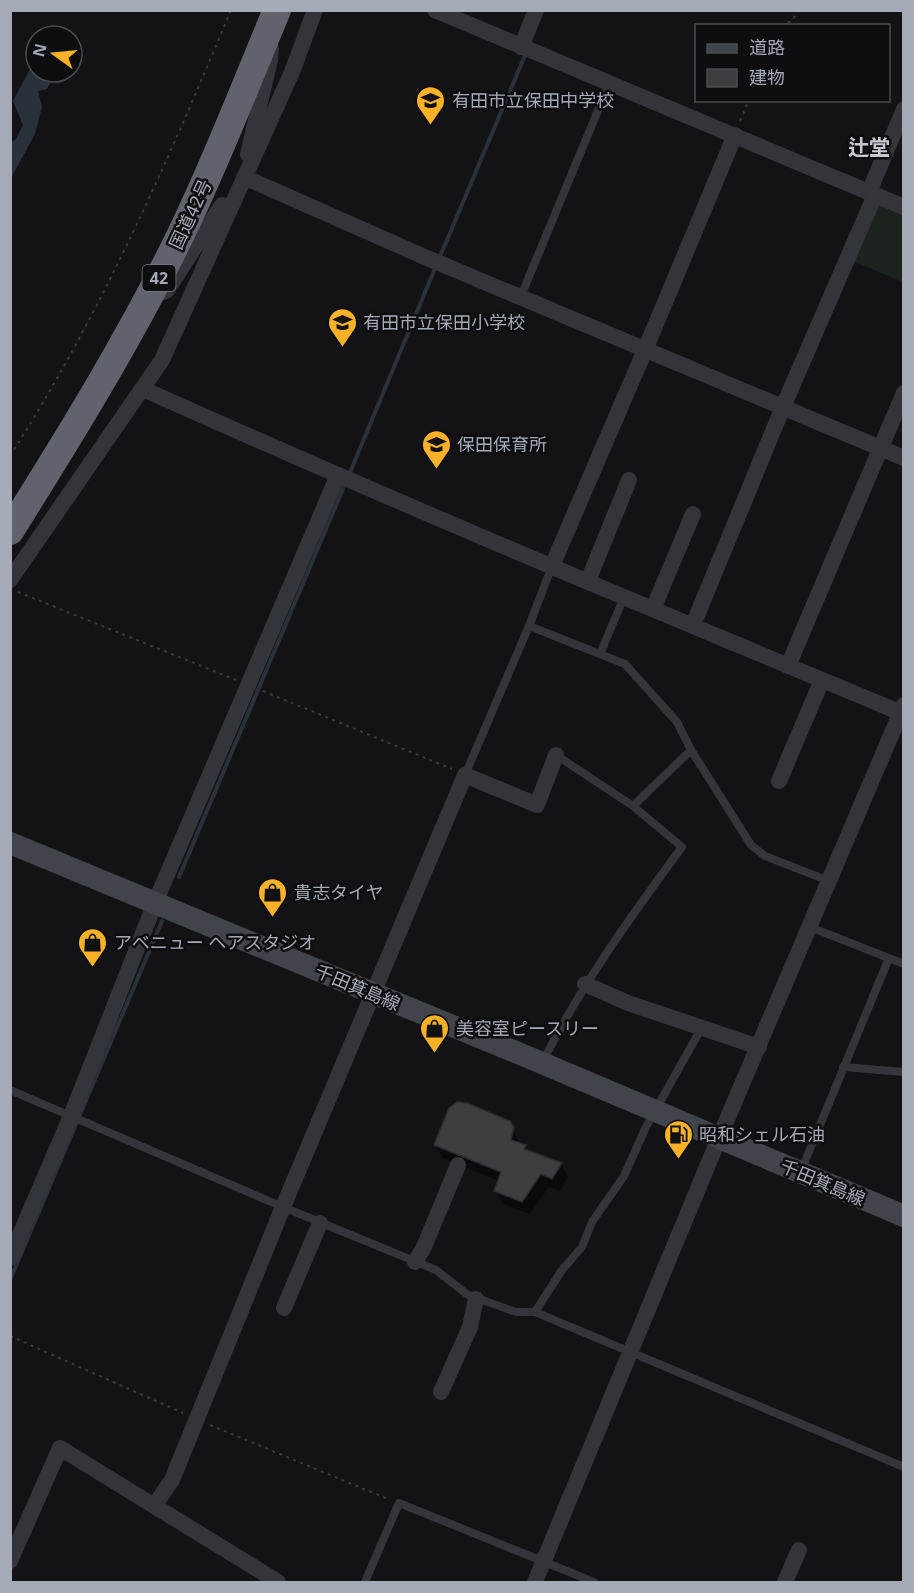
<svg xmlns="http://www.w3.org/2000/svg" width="914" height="1593" font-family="'Noto Sans','Noto Sans JP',sans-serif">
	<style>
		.green { fill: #1b231c }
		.water { fill: #29323a }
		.shadow { fill: #0007 }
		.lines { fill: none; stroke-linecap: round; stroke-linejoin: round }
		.stream { stroke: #29323a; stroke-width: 4 }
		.building { fill: #3d3e42; stroke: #2d2d31; stroke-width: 1.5 }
		.path { stroke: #3a3c41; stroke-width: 2; stroke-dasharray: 3 4.5; stroke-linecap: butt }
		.lane { stroke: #34353a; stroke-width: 8 }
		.street { stroke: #34353a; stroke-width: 16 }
		.secondary { stroke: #42444b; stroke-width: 22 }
		.highway { stroke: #60636c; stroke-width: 28 }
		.labels { text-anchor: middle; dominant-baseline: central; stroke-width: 5; stroke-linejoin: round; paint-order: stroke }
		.shield { fill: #0e0e10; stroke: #777b84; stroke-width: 1.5 }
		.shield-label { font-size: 16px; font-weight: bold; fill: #a4aab6 }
		.poi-label { font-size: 18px; fill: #a4aab6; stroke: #0e0e10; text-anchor: start }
		.street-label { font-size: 18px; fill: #a4aab6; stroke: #0e0e10 }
		.quarter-label { font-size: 21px; font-weight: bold; fill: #c6c9d2; stroke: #0e0e10 }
	</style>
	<rect width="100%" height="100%" fill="#131315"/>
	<!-- green -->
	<path class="green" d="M874,204L903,212V282L850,260Z"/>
	<!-- water -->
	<path class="water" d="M36,58V72H56L47,89L38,91L42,107L35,134L11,178V142L16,139L23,125L13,101Z"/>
	<!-- shadow -->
	<path class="shadow" d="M512,1128L520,1142V1144L525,1146L528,1152L561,1164L568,1177L560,1191L549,1187L530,1214L503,1204L495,1191L499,1181L443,1158L435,1145Z"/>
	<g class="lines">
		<!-- stream -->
		<g class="stream">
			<path d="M439,259L526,53"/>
			<path d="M349,475L436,266"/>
			<path d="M179,877L345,484"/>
			<path d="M10,1280L162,921"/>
		</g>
	</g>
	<!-- building -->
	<path class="building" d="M457,1102L467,1103L510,1121L514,1127L511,1140L526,1145L524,1149L562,1163L552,1179L541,1174L522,1202L494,1191L501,1172L434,1145L449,1108Z"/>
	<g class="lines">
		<!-- path -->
		<g class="path">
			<path d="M781,26L792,21L798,10"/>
			<path d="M740,121L749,100"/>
			<path d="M10,456C100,316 167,163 231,10"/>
			<path d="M18,592L236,680"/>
			<path d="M263,691L452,769"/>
			<path d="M10,1336L183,1413"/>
			<path d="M210,1425L388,1499"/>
		</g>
		<!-- lane -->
		<g class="lane">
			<path d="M521,296L609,84"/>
			<path d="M529,626L625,664L677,722L691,750"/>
			<path d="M600,654L624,597"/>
			<path d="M556,755L633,806"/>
			<path d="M465,775L529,626L552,566"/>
			<path d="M810,927L904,964"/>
			<path d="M543,1061C582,984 631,916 682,847L633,806L691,750L751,845L765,856L829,881"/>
			<path d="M843,1067L904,1072"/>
			<path d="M10,1090L283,1207L436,1270L468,1295L516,1312H535L904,1467"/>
			<path d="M801,1171L889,958"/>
			<path d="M535,1312L562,1270L582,1247L592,1222L624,1176L646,1127L702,1027"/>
			<path d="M365,1582L399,1503L594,1582"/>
		</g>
		<!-- street -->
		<g class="street">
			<path d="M435,10L904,207"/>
			<path d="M521,47L536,10"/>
			<path d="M248,154L270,60L271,48"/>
			<path d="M244,177L427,258L904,458"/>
			<path d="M869,192L904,109"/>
			<path d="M157,294L166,291L171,284L222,205"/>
			<path d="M143,389C395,502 649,608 904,714"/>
			<path d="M552,566L645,350L735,135"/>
			<path d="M10,580L162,360L292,72L315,10"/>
			<path d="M588,581L629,480"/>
			<path d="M653,609L693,514"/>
			<path d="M693,625L783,407L875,195"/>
			<path d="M788,666L904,393"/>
			<path d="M779,781L822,680"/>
			<path d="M585,984L628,1003L759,1047"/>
			<path d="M10,1258L71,1116L155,903L338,475"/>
			<path d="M415,1262L424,1247L458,1165"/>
			<path d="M284,1308L320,1223"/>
			<path d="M441,1392L470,1327L476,1299"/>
			<path d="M154,1506L172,1480L283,1207L465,775L537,805L556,755"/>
			<path d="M10,1561L60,1448L278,1582"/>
			<path d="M535,1582L719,1138L904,705"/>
			<path d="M785,1582L799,1550"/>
		</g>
		<!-- secondary -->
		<path class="secondary" d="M10,843L542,1063L904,1216"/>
		<!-- highway -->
		<path class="highway" d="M10,531C71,434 132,335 182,232C217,160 246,84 277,10"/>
	</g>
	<!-- icons -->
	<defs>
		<symbol id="school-pin" viewBox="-11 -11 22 30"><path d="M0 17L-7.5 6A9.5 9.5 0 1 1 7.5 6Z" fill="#f9b128" stroke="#0e0e10"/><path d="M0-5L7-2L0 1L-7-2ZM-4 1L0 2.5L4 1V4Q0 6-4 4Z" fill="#111"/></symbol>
		<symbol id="shop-pin" viewBox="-11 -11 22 30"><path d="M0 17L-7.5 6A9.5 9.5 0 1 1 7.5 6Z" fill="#f9b128" stroke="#0e0e10"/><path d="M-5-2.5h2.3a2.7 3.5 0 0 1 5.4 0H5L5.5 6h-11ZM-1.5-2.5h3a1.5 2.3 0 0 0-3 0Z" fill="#111"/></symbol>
		<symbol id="fuel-pin" viewBox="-11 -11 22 30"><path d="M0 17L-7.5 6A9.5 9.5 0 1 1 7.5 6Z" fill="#f9b128" stroke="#0e0e10"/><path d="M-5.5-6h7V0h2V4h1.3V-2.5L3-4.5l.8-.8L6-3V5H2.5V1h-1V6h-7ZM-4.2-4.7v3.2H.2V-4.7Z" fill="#111"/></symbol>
	</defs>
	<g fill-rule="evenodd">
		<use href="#school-pin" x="414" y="84" width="33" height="45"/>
		<use href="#school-pin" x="326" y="306" width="33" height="45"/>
		<use href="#school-pin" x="420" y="428" width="33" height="45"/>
		<use href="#shop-pin" x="256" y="876" width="33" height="45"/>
		<use href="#shop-pin" x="76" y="926" width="33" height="45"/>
		<use href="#shop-pin" x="418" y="1012" width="33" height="45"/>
		<use href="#fuel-pin" x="662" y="1118" width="33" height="45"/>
	</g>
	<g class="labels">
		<!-- shield labels -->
		<rect class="shield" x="142.5" y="265" width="33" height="26" rx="4.5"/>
		<g class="shield-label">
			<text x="159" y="278">42</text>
		</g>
		<!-- poi labels -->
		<g class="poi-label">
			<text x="452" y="100">有田市立保田中学校</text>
			<text x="363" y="322">有田市立保田小学校</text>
			<text x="457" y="444">保田保育所</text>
			<text x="294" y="892">貴志タイヤ</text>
			<text x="114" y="942">アベニュー ヘアスタジオ</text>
			<text x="456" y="1028">美容室ピースリー</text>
			<text x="699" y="1134">昭和シェル石油</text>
		</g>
		<!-- street labels -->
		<g class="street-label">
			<text transform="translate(190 214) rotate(-65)">国道42号</text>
			<text transform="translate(358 987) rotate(23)">千田箕島線</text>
			<text transform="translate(823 1182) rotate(23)">千田箕島線</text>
		</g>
		<!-- quarter labels -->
		<g class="quarter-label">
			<text x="869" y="147">辻堂</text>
		</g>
	</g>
	<!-- border -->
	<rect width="914" height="1593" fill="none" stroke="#a4aab6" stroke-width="24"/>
	<!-- legend -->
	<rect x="695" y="24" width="195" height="78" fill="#0e0e10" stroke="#4a4c52" stroke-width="1.5"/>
	<rect x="707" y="44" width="30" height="9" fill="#42444b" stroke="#4a4c52" stroke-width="1.5"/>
	<text x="749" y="54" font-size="18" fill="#a4aab6">道路</text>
	<rect x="707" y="69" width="30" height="18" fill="#3d3e42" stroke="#4a4c52" stroke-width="1.5"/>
	<text x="749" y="84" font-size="18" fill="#a4aab6">建物</text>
	<!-- north arrow -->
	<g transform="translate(54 54) rotate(285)"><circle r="28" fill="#0e0e10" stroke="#4a4c52" stroke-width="1.5"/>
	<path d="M0-4.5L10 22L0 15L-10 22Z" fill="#f9b128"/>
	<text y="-9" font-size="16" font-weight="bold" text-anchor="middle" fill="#a4aab6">N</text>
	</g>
</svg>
